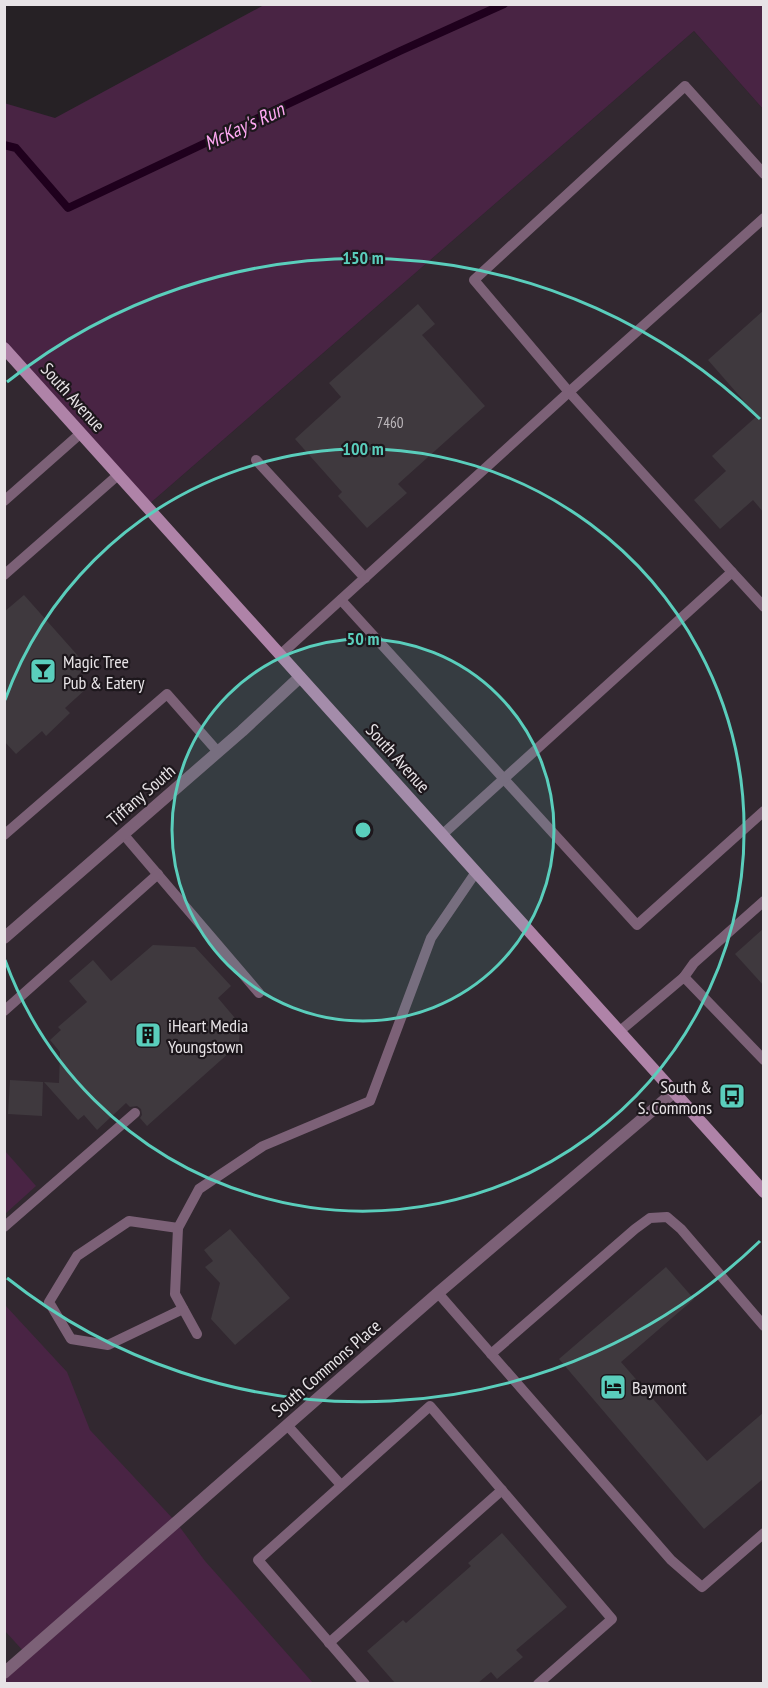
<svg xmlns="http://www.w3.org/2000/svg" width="768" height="1688" font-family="'PT Sans Narrow',sans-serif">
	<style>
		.built { fill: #322830 }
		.green { fill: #492444 }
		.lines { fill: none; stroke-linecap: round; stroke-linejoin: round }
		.stream { stroke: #1f001d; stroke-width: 8 }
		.building { fill: #3f393e }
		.lane { stroke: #7c6177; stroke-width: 10 }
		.street { stroke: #7c6177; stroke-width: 12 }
		.secondary { stroke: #af83a8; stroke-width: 12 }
		.ring { fill: none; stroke: #5acebc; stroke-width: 3 }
		.labels { text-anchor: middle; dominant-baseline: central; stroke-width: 4.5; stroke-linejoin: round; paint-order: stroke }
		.number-label { font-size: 15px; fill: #bdb8bc }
		.street-label { font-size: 18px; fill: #e7e3e6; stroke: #1d171c }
		.poi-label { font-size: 18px; fill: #e7e3e6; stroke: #1d171c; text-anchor: start }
		.water-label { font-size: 20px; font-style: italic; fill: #fea8f2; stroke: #1d171c }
		.centre { fill: #5acebc; stroke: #1d171c; stroke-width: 3 }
		.ring-label { font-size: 18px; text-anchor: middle; font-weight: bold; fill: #5acebc; stroke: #1d171c; stroke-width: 4.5; stroke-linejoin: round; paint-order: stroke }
	</style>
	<rect width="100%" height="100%" fill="#262125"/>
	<!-- built -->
	<path class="built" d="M694,31L763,109V1683H5L4,348L147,506Z"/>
	<!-- green -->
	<g class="green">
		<path d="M264,5H763V109L694,31L147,506L5,348L4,103L55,118Z"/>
		<path d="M5,1151L36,1186L5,1214H4Z"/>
		<path d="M5,1305L67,1372L90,1430L176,1522L205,1561L313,1683H5V1673L26,1654L5,1631Z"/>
	</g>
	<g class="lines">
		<!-- stream -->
		<path class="stream" d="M4,145L16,148L68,208L400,51L504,4"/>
	</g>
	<!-- building -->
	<g class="building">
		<path d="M418,304L435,324L422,335L485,406L398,484L407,493L367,528L338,496L342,492L295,439L341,397L329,383Z"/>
		<path d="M764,310V513L753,500L720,529L694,500L726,471L712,456L757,416L708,360Z"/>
		<path d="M24,595L87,666L77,676L87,688L65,708L70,713L46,736L42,731L16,754L4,741V612Z"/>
		<path d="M764,928V986L735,954Z"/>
		<path d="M153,945L195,947L231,986L218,998L240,1024L239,1044L147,1126L140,1118L142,1115L141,1109L137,1106L130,1107L126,1103L97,1130L84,1115L78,1120L44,1082L59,1083L60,1052L50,1040L61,1030L58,1027L87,1002L69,981L93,960L111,981Z"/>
		<path d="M10,1080L43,1082L42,1116L8,1114Z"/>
		<path d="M230,1229L290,1298L235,1345L211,1319L220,1283L205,1267L213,1261L204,1250Z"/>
		<path d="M666,1267L694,1299L621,1362L707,1461L764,1412V1478L704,1529L559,1359Z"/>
		<path d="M502,1533L567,1607L516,1650L523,1657L497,1679L491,1672L478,1683H395L367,1651L403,1620L406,1623L471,1566L468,1563Z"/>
	</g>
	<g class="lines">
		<!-- lane -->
		<g class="lane">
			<path d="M256,460L365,578"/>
			<path d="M4,501L81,433"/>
			<path d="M732,572L569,392L474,280L685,86L764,174"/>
			<path d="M4,575L118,475"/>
			<path d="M341,600L637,925L764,811"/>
			<path d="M280,655L569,392L764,218"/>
			<path d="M443,834L732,572L764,607"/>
			<path d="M4,835L167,694L218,752"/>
			<path d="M124,835L259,993"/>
			<path d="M684,977L694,963L764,901"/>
			<path d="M4,1011L158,874"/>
			<path d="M620,1031L684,977L764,1060"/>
			<path d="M4,1227L135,1113"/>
			<path d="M178,1228L129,1221L77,1256L49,1302L71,1339L108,1345L183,1309"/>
			<path d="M438,1293L671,1560L702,1587L764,1533"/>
			<path d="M197,1334L175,1294L178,1228L199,1189L263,1146L370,1101L431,938L476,872"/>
			<path d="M491,1354L635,1229L650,1218L667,1217L681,1229L764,1326"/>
			<path d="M287,1425L341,1485"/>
			<path d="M329,1643L502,1490"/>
			<path d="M365,1684L258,1560L430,1406L612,1619L538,1684"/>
		</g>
		<!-- street -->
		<g class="street">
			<path d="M4,938L242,731L300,677"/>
			<path d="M4,1673L438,1293L674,1092"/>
		</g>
		<!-- secondary -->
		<path class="secondary" d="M4,348L764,1192"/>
	</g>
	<!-- distance rings -->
	<circle cx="363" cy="830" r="191" fill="#5acebc" fill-opacity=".12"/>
	<g class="ring">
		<circle cx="363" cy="830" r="191"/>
		<path d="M5 700A381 381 0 1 1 5 960"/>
		<path d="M760 1241A572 572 0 0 1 7 1278M7 382A572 572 0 0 1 760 419"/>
	</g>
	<!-- icons -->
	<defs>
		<symbol id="bar-square" viewBox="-11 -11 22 22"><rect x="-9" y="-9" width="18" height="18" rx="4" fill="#5acebc" stroke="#1d171c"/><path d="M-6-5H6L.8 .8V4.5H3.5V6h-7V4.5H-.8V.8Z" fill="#111"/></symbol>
		<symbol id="building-square" viewBox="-11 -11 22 22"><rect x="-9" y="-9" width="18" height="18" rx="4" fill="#5acebc" stroke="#1d171c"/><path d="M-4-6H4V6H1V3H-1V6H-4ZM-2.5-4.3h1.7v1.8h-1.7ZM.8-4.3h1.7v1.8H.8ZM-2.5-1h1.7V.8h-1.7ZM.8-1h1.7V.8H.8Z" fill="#111"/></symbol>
		<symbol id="bus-square" viewBox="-11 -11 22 22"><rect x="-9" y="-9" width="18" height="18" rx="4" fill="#5acebc" stroke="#1d171c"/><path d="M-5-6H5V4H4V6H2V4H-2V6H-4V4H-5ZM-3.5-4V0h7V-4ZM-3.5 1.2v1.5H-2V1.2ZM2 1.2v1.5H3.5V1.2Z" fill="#111"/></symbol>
		<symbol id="hotel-square" viewBox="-11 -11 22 22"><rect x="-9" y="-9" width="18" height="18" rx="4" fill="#5acebc" stroke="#1d171c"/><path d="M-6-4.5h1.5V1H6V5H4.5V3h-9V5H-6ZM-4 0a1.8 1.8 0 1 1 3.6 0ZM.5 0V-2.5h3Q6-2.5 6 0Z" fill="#111"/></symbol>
	</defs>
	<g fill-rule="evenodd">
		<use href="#bar-square" x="28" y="656" width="30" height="30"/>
		<use href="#building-square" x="133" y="1020" width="30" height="30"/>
		<use href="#bus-square" x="717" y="1081" width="30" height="30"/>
		<use href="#hotel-square" x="598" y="1372" width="30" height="30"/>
	</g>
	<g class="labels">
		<!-- number labels -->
		<g class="number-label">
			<text x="390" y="422">7460</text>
		</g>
		<!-- street labels -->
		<g class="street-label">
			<text transform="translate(73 397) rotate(48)">South Avenue</text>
			<text transform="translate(398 758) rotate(48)">South Avenue</text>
			<text transform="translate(141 795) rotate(-41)">Tiffany South</text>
			<text transform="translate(326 1368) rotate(-41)">South Commons Place</text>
		</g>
		<!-- poi labels -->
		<g class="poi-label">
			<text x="63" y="661">Magic Tree<tspan x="63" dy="21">Pub &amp; Eatery</tspan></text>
			<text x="168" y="1025">iHeart Media<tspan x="168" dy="21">Youngstown</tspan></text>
			<text x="712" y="1086" text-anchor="end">South &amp;<tspan x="712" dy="21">S. Commons</tspan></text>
			<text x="632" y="1387">Baymont</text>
		</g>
		<!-- water labels -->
		<g class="water-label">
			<text transform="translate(244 126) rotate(-25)">McKay's Run</text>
		</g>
	</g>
	<circle cx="363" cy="830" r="9" class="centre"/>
	<g class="ring-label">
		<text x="363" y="264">150 m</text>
		<text x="363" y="455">100 m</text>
		<text x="363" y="645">50 m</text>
	</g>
	<!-- border -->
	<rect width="768" height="1688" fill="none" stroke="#e7e3e6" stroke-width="12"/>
</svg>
